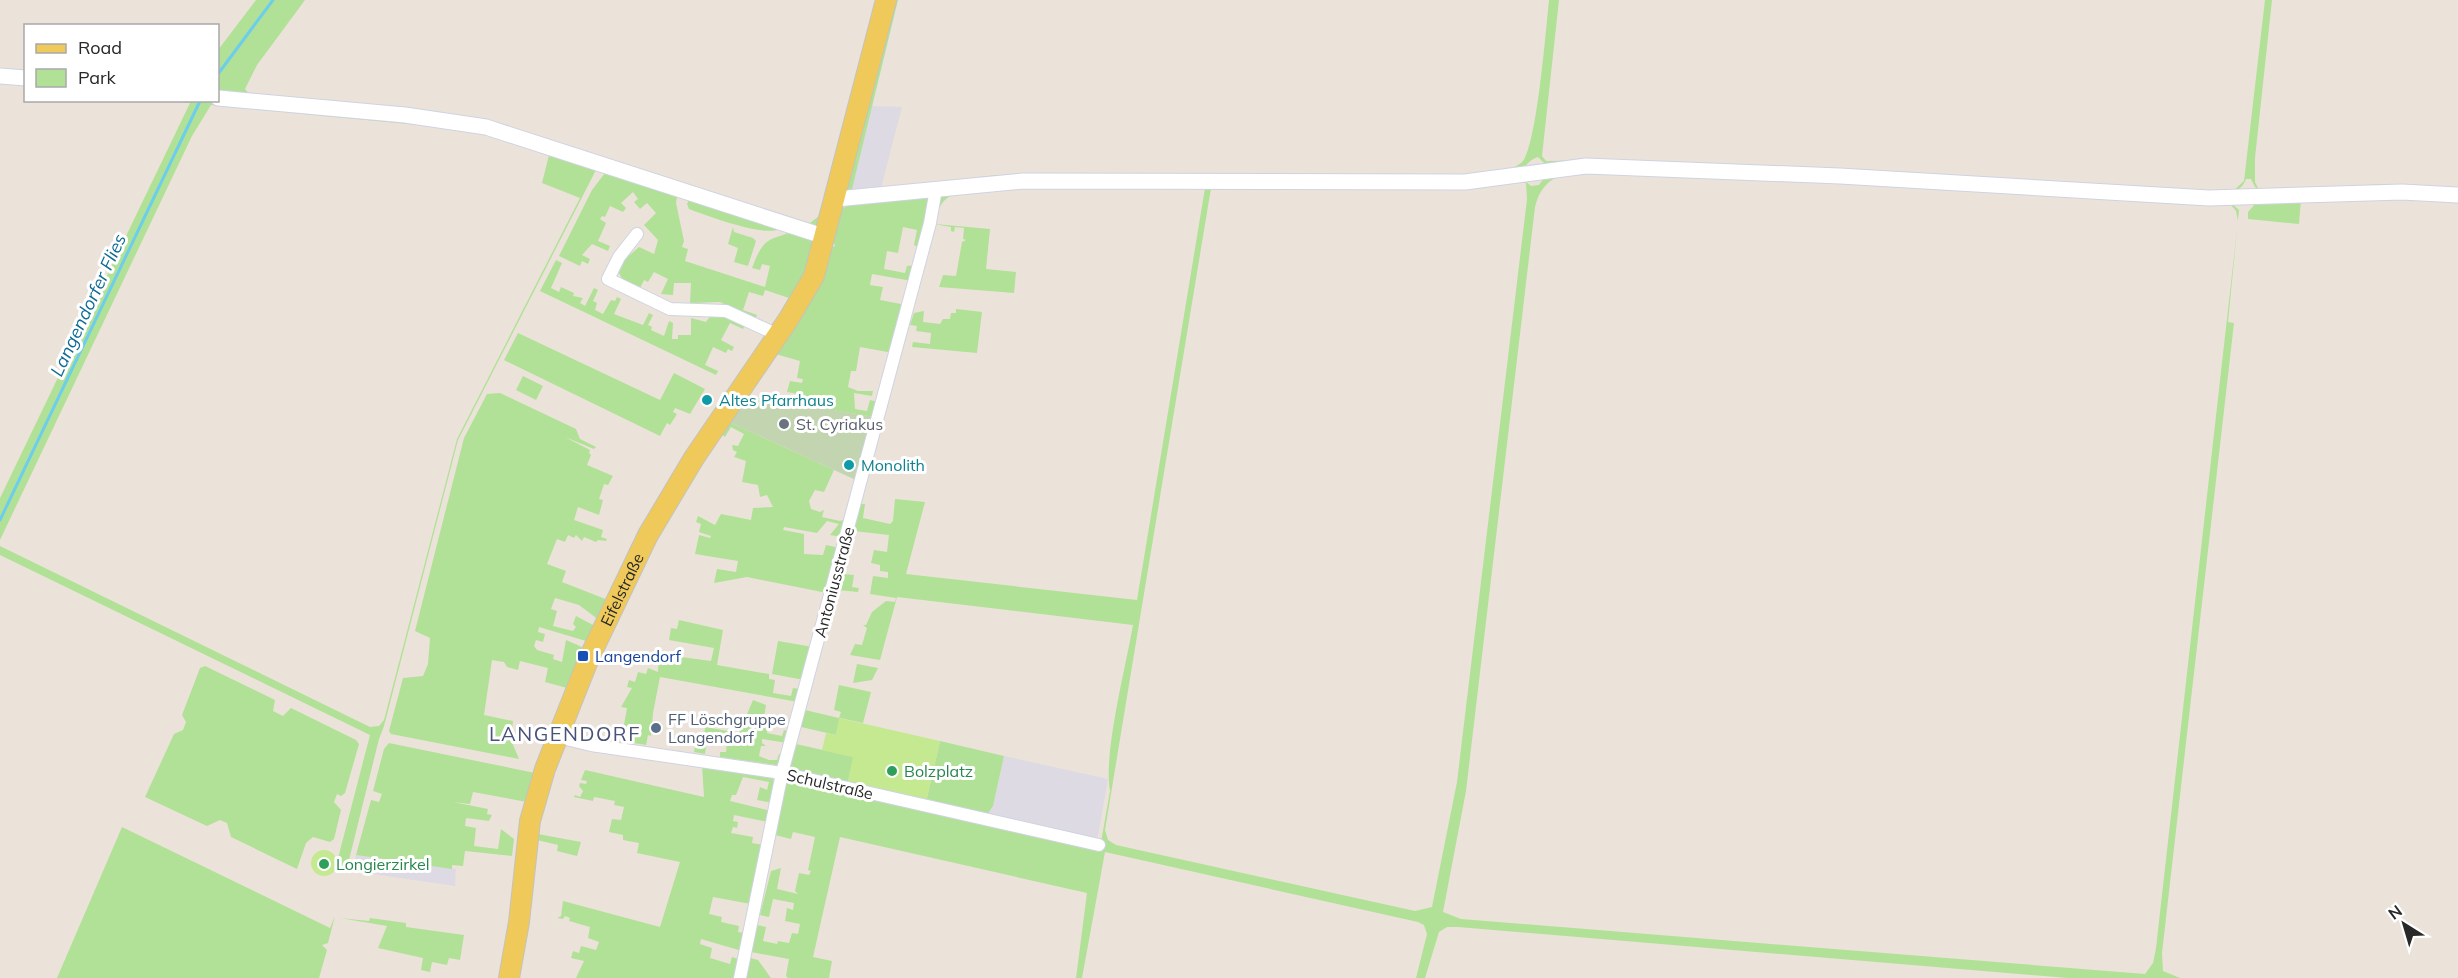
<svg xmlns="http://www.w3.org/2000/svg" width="2458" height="978" font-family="Mulish,sans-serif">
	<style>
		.industrial { fill: #dddae3 }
		.green { fill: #b1e196; fill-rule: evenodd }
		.cemetery { fill: #c3d4b1 }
		.pitch { fill: #c5e991 }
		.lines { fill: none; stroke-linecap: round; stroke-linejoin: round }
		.stream { stroke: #6ccded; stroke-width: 3 }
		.minor-casing { stroke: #cfd3e1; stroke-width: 14 }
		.tertiary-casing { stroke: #cfd3e1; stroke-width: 17 }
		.primary-casing { stroke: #c3c3c3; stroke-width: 22 }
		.minor { stroke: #fff; stroke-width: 12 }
		.tertiary { stroke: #fff; stroke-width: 15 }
		.primary { stroke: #efc95a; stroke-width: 20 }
		.culture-dot { fill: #0f9aa8; stroke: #fff; stroke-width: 2 }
		.worship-dot { fill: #6b7280; stroke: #fff; stroke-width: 2 }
		.transit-dot { fill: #1a4fb4; stroke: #fff; stroke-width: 2 }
		.service-dot { fill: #5c6f8a; stroke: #fff; stroke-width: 2 }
		.leisure-dot { fill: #2e9e5b; stroke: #fff; stroke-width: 2 }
		.labels { text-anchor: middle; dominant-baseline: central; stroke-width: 6; stroke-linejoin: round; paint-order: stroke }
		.culture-label { font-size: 16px; fill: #0d838f; stroke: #fff; text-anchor: start }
		.worship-label { font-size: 16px; fill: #5b616d; stroke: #fff; text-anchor: start }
		.street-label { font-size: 16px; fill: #282828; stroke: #fff }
		.transit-label { font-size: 16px; fill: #164399; stroke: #fff; text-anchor: start }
		.service-label { font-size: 16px; fill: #4e5e75; stroke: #fff; text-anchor: start }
		.leisure-label { font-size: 16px; fill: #27864d; stroke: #fff; text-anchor: start }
		.water-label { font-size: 18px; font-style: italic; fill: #0e6a96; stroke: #fff }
		.quarter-label { font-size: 20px; letter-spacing: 1.5px; fill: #495278; stroke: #fff }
	</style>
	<rect width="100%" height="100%" fill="#ebe3d9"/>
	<!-- industrial -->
	<g class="industrial">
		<path d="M871,106L902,107L881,188L849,191Z"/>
		<path d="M1004,756L1108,779L1098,836L1093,840L987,815L993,806Z"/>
		<path d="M356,855L456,869L455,886L352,871Z"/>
	</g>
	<!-- green -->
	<g class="green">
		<path d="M256,0H305L257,65L245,89L249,94L473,118L810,223L819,216L825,204L876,0H881L826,214L822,223L810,228L484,124L423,114L218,95V50Z"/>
		<path d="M892,0H898L851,193L846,188Z"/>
		<path d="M1549,0H1559L1542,156L1546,161L1608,160L1863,171L2206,192L2233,191L2244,181L2265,0H2272L2255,158V182L2258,188L2265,191L2384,184L2458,188V191L2365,189L2265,193L2255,187L2251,179H2246C2239,198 2218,194 2202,194L1852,173L1607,163L1551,165L1545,164L1538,157C1529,160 1529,164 1522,168C1510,176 1492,176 1478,178L1050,177L987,180L879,192L877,189L996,175L1460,176C1475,174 1513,173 1523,161C1537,143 1546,29 1549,0Z"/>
		<path d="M218,100L466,125L597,168L458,440L384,726L379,739L347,868L336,866L370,735L0,555V546L370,727L379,726L384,720L457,439L580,198L542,183L549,155L494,137L450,128L211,105L192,136L0,540V498L190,103L171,101Z"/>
		<path d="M1603,169L2229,201L2239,210L2228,322L2234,323L2162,953L2163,971L2180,978H2068L1458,927H1447L1439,932L1425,978H1416L1427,934L1424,925L1418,922L1105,852L1082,978H1076L1087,893L840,837L813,957L832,961L829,978H788L786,976L789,959L751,952L757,925L766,927L763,941L777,944L778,941L789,943L792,933L798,934L800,924L785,921L787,908L793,910L794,903L773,899L769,917L760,915L771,871L781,868L777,889L798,894L795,891L799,873L809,875L811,871L808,870L815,837L793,832L791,839L775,835L783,783L789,779L1100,848L1110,791C1103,754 1126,666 1133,625L897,597L880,660L850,655L855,644L862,645L867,628L863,625H866L872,612L886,601L895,602L896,598L870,594L873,576L888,578V572L880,571V565L871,563L874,550L887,552L889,535L854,531L861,504H865L863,518L890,524L893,521L895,499L925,502L906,574L1137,600L1205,188L1018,187L954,194C940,201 938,209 935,224L990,229L986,269L1016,272L1014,293L939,287L943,275L956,276L962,242L966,240L963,239L964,228L955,227L954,232L951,231V227L934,224L940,197L949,191L1023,184L1478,185L1524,180L1531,186L1539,185C1552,165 1583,170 1603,169ZM1618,172L2230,204L2236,211L2238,221L2156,948L2153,963L2145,974L1461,919L1443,912L1466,791L1535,207C1546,164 1582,173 1618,172ZM1516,182L1526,183L1527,199L1457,782L1432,907L1415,911L1116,845L1108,840L1105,830L1211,188L1445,189Z"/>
		<path d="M605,173L678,191L676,203L684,241L682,247L688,249L685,261L765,287L770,266L762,264L760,270L752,268C764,236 768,241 797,230L815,239L809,263L792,299L765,290L763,296L749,292L743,310L757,315L755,319L720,302L690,303L691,283H674L673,295L661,294L668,279L654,272L648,282L644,280L640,288L623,280L619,273L623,261L639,247L654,254L658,240L644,225L656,213L647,203L640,209L634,202L638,199L633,192L621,203L626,208L623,212L610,206L605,217L602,216L600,219L606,223L598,241L610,246L608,251L592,244L582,255L590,259L588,264L582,261L580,266L559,256L592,190Z"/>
		<path d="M928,195L932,200L918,247L914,245L917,230L903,227L898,253L887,251L884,269L905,273L907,266L916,265L912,281L872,274L870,285L883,287L880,300L906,305L893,353L860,347L856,371H851L848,387L858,391H873L872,396L854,393L855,409L867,411L870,400L879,402L875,417L794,404L798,394L787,392L790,381L802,383L803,379L797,378L800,361L772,353L829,247H834L835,244L830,243L841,209L853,203Z"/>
		<path d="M689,199L780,228C768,239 705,215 689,209L687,204Z"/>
		<path d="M2301,199L2299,224L2248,219V212L2255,204Z"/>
		<path d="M733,227L734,232L753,238L756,241L748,266L734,262L738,248L728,244Z"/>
		<path d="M556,260L562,263L551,288L559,292L561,287L574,293L573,296L583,298L580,303L585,306L594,288L598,290L593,301L597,303L595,310L603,314L611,300L615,301L617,297L621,299L614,314L643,325L649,313L653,315L648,325L652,327L651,330L664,336L669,321L673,323L672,339H678V335H691V318L706,322L711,315H724L745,325L743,329L730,323L721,340L734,347L732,351L728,349L726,353L713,347L705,365L718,371L716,375L540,291Z"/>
		<path d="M956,309L982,312L977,353L912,347L913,342L930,344L931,333L916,331L917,326L910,325L914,313L924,311L923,322L940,324L943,319H950L951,313H956Z"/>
		<path d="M518,333L660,400L674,373L705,389L690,414L675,408L673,412L677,414L670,425L667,423L660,436L504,360Z"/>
		<path d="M523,376L543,386L536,400L516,390Z"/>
		<path d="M500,393L576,429L580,439L596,447L594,449L565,437L590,450L589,453L591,455L587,465L613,476L608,485L604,484L599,499L603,500L599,515L578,507L574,520L603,530L601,537L607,539L606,541L598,540L596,542L584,537L582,541L576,535L574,538L568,535L565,542L557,539L547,564L566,571L562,582L608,600L599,620L579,605L555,598L551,609L557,611L553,626L573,631L576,627L573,624L576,616L595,626L586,641L539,627L538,632L545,634L543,642L536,640L534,646L537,650L554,655L553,659L562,662L566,640L582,647C577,660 576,678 567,688L545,682L548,668L520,661L518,670L507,667L504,662L492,660L484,715L513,721L511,740L519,759L391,734L389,731L403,678L423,676L428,664L430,638L415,631L464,438L487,394Z"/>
		<path d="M729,422L834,470L824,492L815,490L809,501L811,509L820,512L824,510L822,517L840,521L848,518L843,537L830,535L839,524L827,521L817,533L784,527L783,530L804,534V554L823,555L826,545L840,548L827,593L747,577L714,583L717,569L736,572L738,561L695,554L699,535L710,538L711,536L699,532L701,524L696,522L698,516L715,525L721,514L751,520L753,508L773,507L767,495L760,497L758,485L742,482L746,461L734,457L737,452L733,450L732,445L738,446L744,434L731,427L725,437L720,433Z"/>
		<path d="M842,574L854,575L852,587L859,588L858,592L838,590Z"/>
		<path d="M679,620L723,630L717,665L769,674V679L775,680L773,693L791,696L793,688L799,689L798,702L660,677L653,713L651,736L648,735L646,745L621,741L627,708L621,707L632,688L627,687L629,680L635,682L638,672L646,674L648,668L658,672L659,654L711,661L714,648L669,640L671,628L677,629Z"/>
		<path d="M778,641L813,647L804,680L772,674Z"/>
		<path d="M857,664L878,668L872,680L853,683Z"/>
		<path d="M205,666L275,700L273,711L283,716L291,708L356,740L359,744L345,793L341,796L337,794L334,802L341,810L334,839L330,842L313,837L306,843L297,869L231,837L227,823L220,820L207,826L145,797L174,734L183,730L186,722L182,715L200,668Z"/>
		<path d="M839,685L871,692L863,723L840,718L836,735L801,727L805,710L839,718L841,712L834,710Z"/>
		<path d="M753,700L766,705L764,717L769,718L767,733L782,736L784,730L790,732L787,743L762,739V743L766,746H761L759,756L769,760H777L779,754L784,755L782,761L776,765L720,757V752H726L727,742L714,736V740H707L705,754L694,752L697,734L704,735L705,728L700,726L739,733Z"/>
		<path d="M940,741L1004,756L993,806L987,815L926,802Z"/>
		<path d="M389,743L535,773L527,802L473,792L470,804L453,802L488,809L487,814L492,815L489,821L466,818L465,826L476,828L474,846L498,849L501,829L514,839L512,856L465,851L463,866L452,865V869L356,855L371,800L379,802L382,794L373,791L384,749Z"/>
		<path d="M796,744L854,757L847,785L790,769Z"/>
		<path d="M702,765L770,776L777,783L773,803L757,800L760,787L767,790L769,782L743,777L736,795H732L730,801L771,811L768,822L734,815L733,821L738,822L737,828L733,827L731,833L753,837L752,843L764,845L751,904L713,897L709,914L722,917L721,922L739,926L738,932L745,933L742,951L701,939L700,944L712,948L710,958L730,964L732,957L738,959L735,978H576L584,961L571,958L573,951L579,953L581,946L596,950L599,942L588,938L590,927L569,921L570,918L565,916L563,919L557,918L561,916L563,901L660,927L680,862L637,853L639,843L623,840V835L609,832L612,819L621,820L624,807L614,805L615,801L594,797L593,801L574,797L575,795L580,797L583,791L579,786L580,783L586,784L587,781L581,780L585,770L704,797Z"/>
		<path d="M122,827L330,928L335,916L328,943L322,945L327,950L319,978H57Z"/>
		<path d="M538,834L581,842L577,856L557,851L558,845L537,840Z"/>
		<path d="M340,918L369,921L370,918L406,923V927L464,935L460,960L449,958L447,965L432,962L430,972L421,970L423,958L378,948L387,926Z"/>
		<path d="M750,958L758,960L771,978H746Z"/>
	</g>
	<!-- cemetery -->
	<path class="cemetery" d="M748,396L875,417L858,481L729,422Z"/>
	<!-- pitch -->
	<g class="pitch">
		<path d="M839,718L940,741L926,802L847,785L853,757L822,750L826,733L836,735Z"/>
		<circle cx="324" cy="863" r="13"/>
	</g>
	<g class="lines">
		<!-- stream -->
		<g class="stream">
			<path d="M218,74L273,0"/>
			<path d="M0,520L200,101"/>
		</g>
		<defs>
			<g id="minor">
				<path d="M637,234L619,257L608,279L670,309L726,311L778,335"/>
				<path d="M558,737L591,745L782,773L1099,845"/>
				<path d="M740,978L782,773L930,223L936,189"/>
			</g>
			<g id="tertiary">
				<path d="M0,76L26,78"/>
				<path d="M218,98L405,115L486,127L826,237"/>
				<path d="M836,199L1023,181L1465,182L1586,166L1840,176L2209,198L2402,192L2458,195"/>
			</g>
			<g id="primary">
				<path id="s1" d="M509,978L519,922L530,821L545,769L589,658L648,535L694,458L788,320L814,276L886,0"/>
			</g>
		</defs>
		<!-- minor casing -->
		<use href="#minor" class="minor-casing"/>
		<!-- tertiary casing -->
		<use href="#tertiary" class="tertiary-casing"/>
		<!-- primary casing -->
		<use href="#primary" class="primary-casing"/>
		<!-- minor -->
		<use href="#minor" class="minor"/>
		<!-- tertiary -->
		<use href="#tertiary" class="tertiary"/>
		<!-- primary -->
		<use href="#primary" class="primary"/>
	</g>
	<!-- markers -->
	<g class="culture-dot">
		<circle cx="707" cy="400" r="6"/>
		<circle cx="849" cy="465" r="6"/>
	</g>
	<circle class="worship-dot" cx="784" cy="424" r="6"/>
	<rect class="transit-dot" x="577" y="650" width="12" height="12" rx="3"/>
	<circle class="service-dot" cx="656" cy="728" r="6"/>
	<g class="leisure-dot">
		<circle cx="892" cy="771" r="6"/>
		<circle cx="324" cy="864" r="6"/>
	</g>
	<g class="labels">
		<!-- culture labels -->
		<g class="culture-label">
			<text x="719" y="400">Altes Pfarrhaus</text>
			<text x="861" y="465">Monolith</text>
		</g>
		<!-- worship labels -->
		<g class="worship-label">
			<text x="796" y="424">St. Cyriakus</text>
		</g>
		<!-- street labels -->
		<g class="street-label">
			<text transform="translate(834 582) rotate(-75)">Antoniusstraße</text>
			<text stroke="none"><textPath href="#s1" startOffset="408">Eifelstraße</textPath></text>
			<text transform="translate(830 784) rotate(13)">Schulstraße</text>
		</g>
		<!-- transit labels -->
		<g class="transit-label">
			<text x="595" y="656">Langendorf</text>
		</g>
		<!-- service labels -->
		<g class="service-label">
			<text x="668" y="719">FF Löschgruppe<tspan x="668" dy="18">Langendorf</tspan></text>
		</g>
		<!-- leisure labels -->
		<g class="leisure-label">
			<text x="904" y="771">Bolzplatz</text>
			<text x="336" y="864">Longierzirkel</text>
		</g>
		<!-- water labels -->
		<g class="water-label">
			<text transform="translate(88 305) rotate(-65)">Langendorfer Flies</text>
		</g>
		<!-- quarter labels -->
		<g class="quarter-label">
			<text x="565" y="733">LANGENDORF</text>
		</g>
	</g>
	<!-- legend -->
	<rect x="24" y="24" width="195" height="78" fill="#ffffff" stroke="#a9a9a9" stroke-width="1.5"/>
	<rect x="36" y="44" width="30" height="9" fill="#efc95a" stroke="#a9a9a9" stroke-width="1.5"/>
	<text x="78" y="54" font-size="18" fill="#282828">Road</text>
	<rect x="36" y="69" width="30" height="18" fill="#b1e196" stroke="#a9a9a9" stroke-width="1.5"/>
	<text x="78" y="84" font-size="18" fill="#282828">Park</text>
	<!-- north arrow -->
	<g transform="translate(2404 924) rotate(323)" stroke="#ffffff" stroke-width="4.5" paint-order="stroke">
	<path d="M0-4.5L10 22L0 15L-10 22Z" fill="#282828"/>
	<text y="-9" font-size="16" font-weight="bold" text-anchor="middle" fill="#282828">N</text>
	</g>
</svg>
